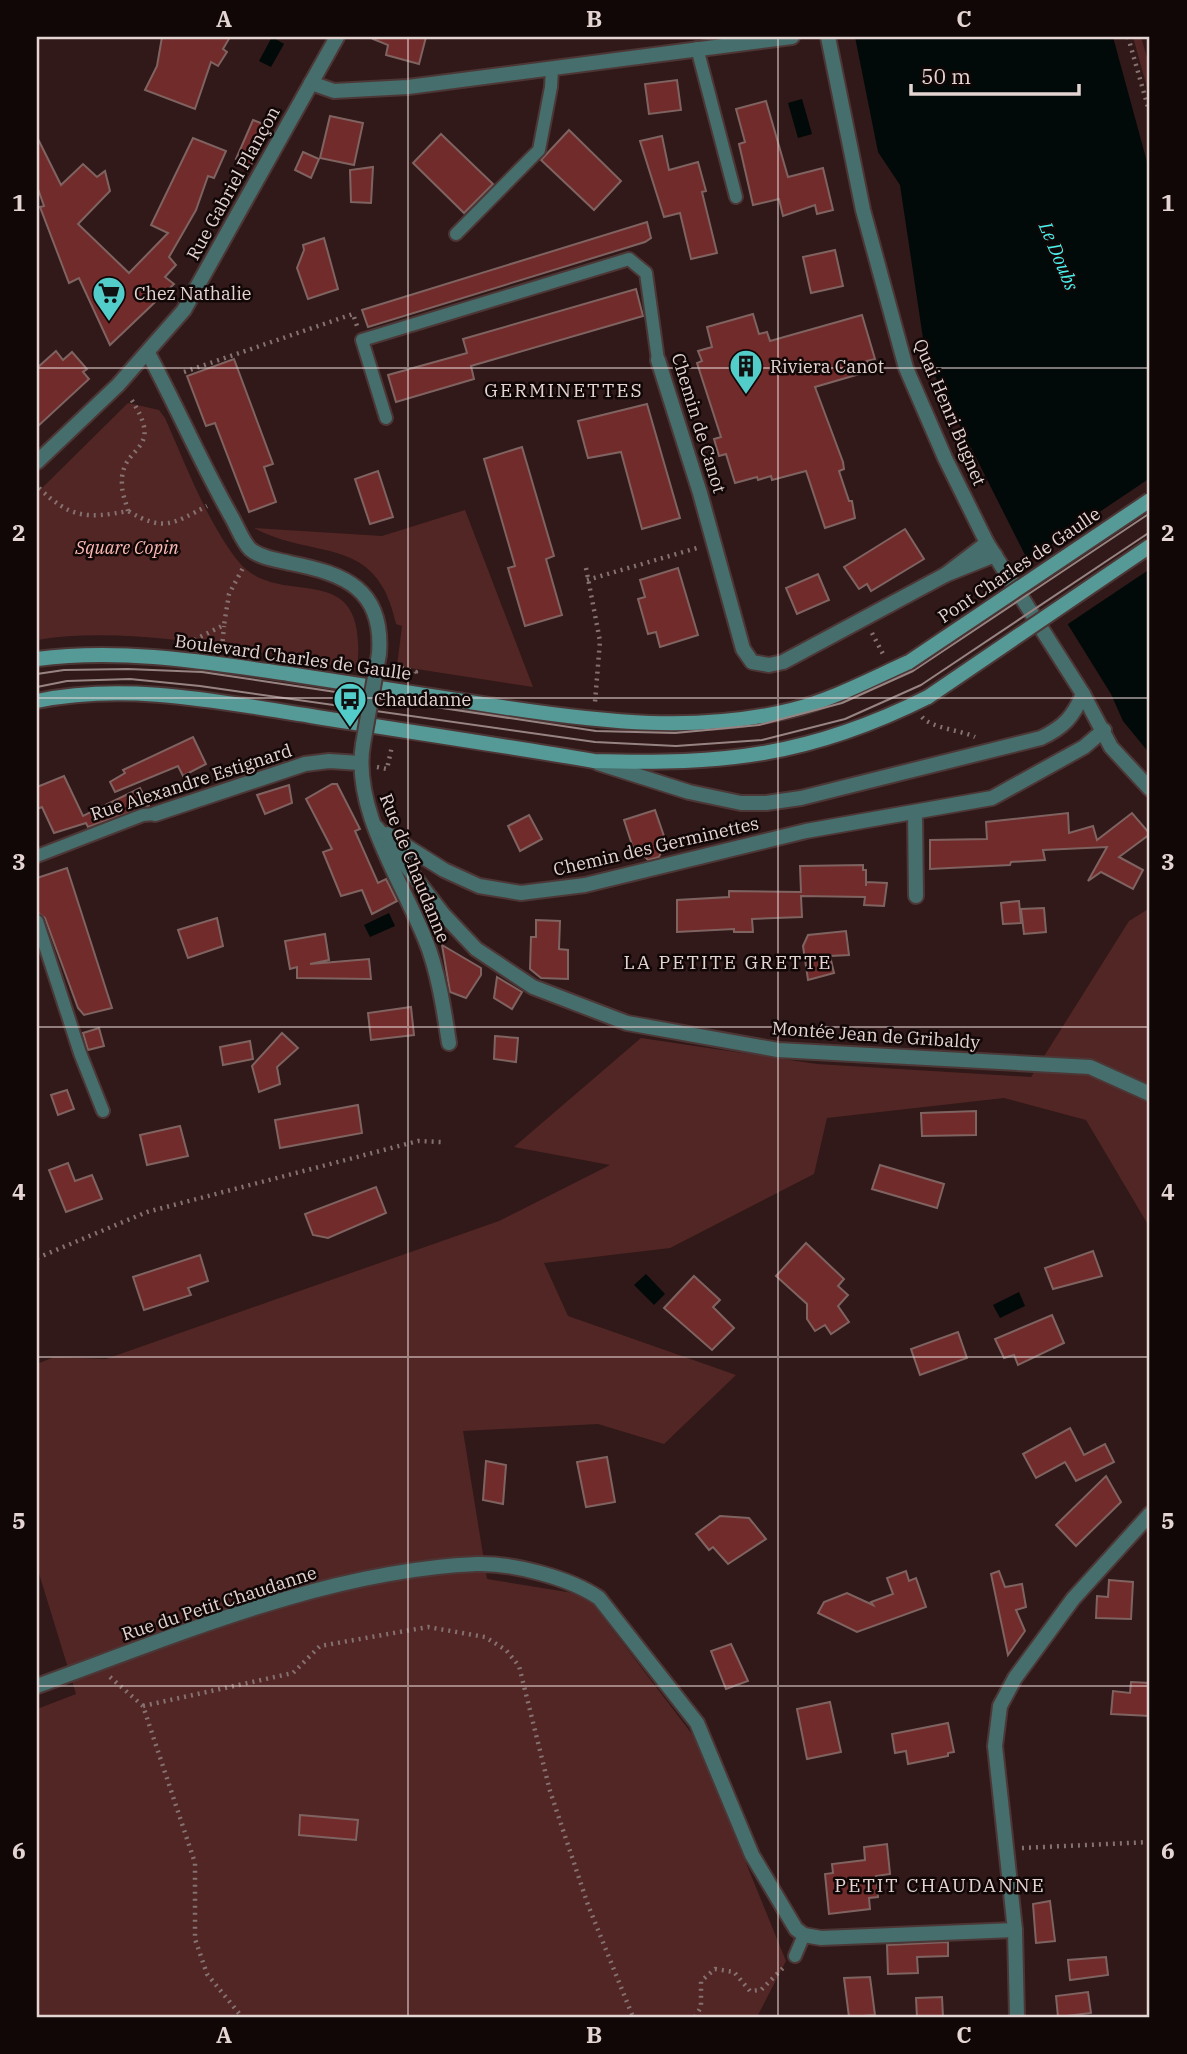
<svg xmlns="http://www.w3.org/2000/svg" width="1187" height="2054" font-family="'IBM Plex Serif',serif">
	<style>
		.green { fill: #522625 }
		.water { fill: #010a09 }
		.pier { fill: #301918 }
		.building { fill: #722b2b; stroke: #7f6361; stroke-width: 2 }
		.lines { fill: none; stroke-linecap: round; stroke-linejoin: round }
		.lane-casing { stroke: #4d3736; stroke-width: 16 }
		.street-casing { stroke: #4d3736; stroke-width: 18 }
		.secondary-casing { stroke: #4d3736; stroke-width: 18 }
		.path { stroke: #85716f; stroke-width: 4.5; stroke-dasharray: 2 5; stroke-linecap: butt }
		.lane { stroke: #456e6c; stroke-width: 12 }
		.street { stroke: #456e6c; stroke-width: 14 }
		.secondary { stroke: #569a97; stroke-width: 14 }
		.tram { stroke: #978482; stroke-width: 2 }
		.street-bridge-casing { stroke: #4d3736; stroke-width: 18; stroke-linecap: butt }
		.secondary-bridge-casing { stroke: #4d3736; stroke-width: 18; stroke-linecap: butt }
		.street-bridge { stroke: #456e6c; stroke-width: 14 }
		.secondary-bridge { stroke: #569a97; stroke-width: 14 }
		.grid { fill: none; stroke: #e4d4d2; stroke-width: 2; stroke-opacity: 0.55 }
		.labels { text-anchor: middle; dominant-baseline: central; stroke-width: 5; stroke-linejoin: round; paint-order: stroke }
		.street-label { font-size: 18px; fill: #e4d4d2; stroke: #110707 }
		.poi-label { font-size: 18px; fill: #e4d4d2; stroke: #110707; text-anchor: start }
		.park-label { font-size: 18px; font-style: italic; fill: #febbb6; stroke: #110707 }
		.water-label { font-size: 19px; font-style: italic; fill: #4ceeea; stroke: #110707 }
		.neighbourhood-label { font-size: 19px; letter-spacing: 2px; fill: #e4d4d2; stroke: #110707 }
		.neatline { fill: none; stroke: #e4d4d2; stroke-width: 2.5 }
		.grid-label { font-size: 23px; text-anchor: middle; font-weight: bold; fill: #e4d4d2 }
	</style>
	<rect width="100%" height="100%" fill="#301918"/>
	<!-- green -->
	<g class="green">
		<path d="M1133,37H1141L1150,68V98Z"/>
		<path d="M128,403L159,410L165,418C186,465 206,520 238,561C280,614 370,549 357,670C262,653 132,624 37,640V493Z"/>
		<path d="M465,510L533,687L397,666L402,626L396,624C377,533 315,561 254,528L382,536Z"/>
		<path d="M1150,908V1228L1086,1120L1004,1098L827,1118L814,1174L670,1248L544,1263L568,1316L736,1375L664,1444L598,1424L463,1431L487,1579L586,1595L695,1738L786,1961L757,2017H37V1709L76,1694L37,1567V1364L54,1357L106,1359L499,1221L610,1165L514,1147L641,1038L817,1064L1031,1077L1129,921Z"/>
	</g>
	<!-- water -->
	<g class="water">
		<path d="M272,37L284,44L271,67L259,61Z"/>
		<path d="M855,37H1113L1150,173V754L1123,721L1111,694L1026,557L926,358L900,185L878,152Z"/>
		<path d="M802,99L812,134L798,138L788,103Z"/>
		<path d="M389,913L395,926L370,937L364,925Z"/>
		<path d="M646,1274L665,1294L654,1305L634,1285Z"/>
		<path d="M1019,1292L1025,1306L1000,1318L993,1305Z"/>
	</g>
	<!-- pier -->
	<path class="pier" d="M1150,478V569L1065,626L1025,562Z"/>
	<!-- building -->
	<g class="building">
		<path d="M162,37H230L223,49L227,52L218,66L211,62L195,109L145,90L157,66Z"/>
		<path d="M374,37H426L419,64L386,55L388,45L373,39Z"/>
		<path d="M677,80L681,110L649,114L645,84Z"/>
		<path d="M766,101L788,177L823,168L833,210L817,214L815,205L783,216L779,199L753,205L739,144L745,142L736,109Z"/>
		<path d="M330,116L363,123L354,165L320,158Z"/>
		<path d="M253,120L271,127L251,165L236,159Z"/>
		<path d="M569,130L621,181L594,210L541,160Z"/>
		<path d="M441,134L493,184L464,213L413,163Z"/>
		<path d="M662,136L669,170L698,162L706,191L702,192L717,253L691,259L680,213L664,217L640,141Z"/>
		<path d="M37,137L61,185L83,164L97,177L105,171L110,191L78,224L129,273L168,233L151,225L193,138L226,151L214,178L208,176L196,210L169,257L176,265L165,277L174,284L110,345L79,278L69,283L40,207L44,206L37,186Z"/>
		<path d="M303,152L319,159L311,178L295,170Z"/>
		<path d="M373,167L371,203L351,202L350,170Z"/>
		<path d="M647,222L651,238L645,242L368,327L362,310Z"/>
		<path d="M324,238L338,289L308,299L297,268L304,250L303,245Z"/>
		<path d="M835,250L843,286L811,293L803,257Z"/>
		<path d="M636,289L643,316L471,366L474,379L396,402L388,375L467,353L463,339Z"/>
		<path d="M753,314L759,334L767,332L770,341L862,315L875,359L867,361L870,371L815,387L843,462L844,469L839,471L849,501H852L855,518L825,528L806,471L772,480L771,476L758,480L757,477L735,483L726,454L719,456L714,439L721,437L697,363L702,361L698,351L712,347L707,327Z"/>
		<path d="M56,351L63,360L72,352L87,369L83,372L89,379L37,427V368Z"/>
		<path d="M234,359L273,464L264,467L276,502L249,512L215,423L206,426L187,376Z"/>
		<path d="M647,404L680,518L642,529L621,452L588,458L578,421Z"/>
		<path d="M522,447L554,556L546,559L562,615L525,626L508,568L515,566L484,459Z"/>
		<path d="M378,471L393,517L370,524L355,479Z"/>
		<path d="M905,529L924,559L871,591L867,584L859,589L844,567Z"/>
		<path d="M678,568L698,635L660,647L656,632L648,634L638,599L645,597L640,580Z"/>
		<path d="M818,574L829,600L797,614L786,588Z"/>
		<path d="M193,737L206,764L183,776L178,766L115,792L110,782L125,773L123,770Z"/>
		<path d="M64,776L83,816L140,788L149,806L88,827L86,823L54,833L42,807L37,809V787Z"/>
		<path d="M332,784H337L360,829L355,831L378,883L386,879L397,901L372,914L362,890L341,896L323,852L332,849L306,799Z"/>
		<path d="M289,785L292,803L265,814L257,795Z"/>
		<path d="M655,810L666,842L659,857L648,860L641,853L635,854L624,820Z"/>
		<path d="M1068,813L1069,833L1093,826L1097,840L1132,813L1150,834L1119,857L1143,870L1133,889L1101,872L1088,881L1107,847L1043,850L1045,860L1011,862L1010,865L930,869V840L987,839L986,822Z"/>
		<path d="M529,815L542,839L520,851L508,826Z"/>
		<path d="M863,865V870H866V886V882L887,883L884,906L864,905L865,897L801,896L802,917L752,919L753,932H734V929L677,932V900L729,897V891L801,892L800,866Z"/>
		<path d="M67,868L112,1008L84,1015L78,1008L45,918L37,912V878Z"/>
		<path d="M1019,901L1021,923L1003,924L1001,903Z"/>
		<path d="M1044,908L1046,932L1024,934L1021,909Z"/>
		<path d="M217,918L223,946L188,958L178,930Z"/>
		<path d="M536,920L560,921L559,949L568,950V979L541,978L530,969L531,937H536Z"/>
		<path d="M846,931L849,955L830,956L834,973L808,980L803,946L808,935Z"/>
		<path d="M325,934L329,960L310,964L369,959L371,979L297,978V967L290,969L285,941Z"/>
		<path d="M442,945L481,968V975L466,998L450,992Z"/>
		<path d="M497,977L522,992L512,1009L494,998Z"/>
		<path d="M411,1007L414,1035L371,1040L368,1013Z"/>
		<path d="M99,1028L104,1046L88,1050L83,1033Z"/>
		<path d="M282,1033L298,1048L277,1067L280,1084L259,1092L252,1066Z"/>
		<path d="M495,1036L518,1038L516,1062L494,1059Z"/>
		<path d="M250,1041L253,1059L223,1065L220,1047Z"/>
		<path d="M67,1090L74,1109L58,1115L51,1095Z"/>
		<path d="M358,1105L362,1133L280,1148L275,1120Z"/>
		<path d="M976,1111V1135L922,1136L921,1113Z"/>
		<path d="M180,1126L188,1156L147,1165L140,1135Z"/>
		<path d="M68,1163L75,1181L92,1175L102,1199L66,1212L49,1170Z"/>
		<path d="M880,1165L944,1184L937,1208L872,1189Z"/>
		<path d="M376,1187L386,1213L328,1238L313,1235L305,1214Z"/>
		<path d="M806,1243L844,1279L838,1286L848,1295L838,1306L849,1322L831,1334L825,1325L815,1331L807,1319V1304L776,1276Z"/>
		<path d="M1093,1251L1102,1276L1053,1289L1045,1268Z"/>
		<path d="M200,1255L208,1281L188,1288L191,1295L144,1310L133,1277Z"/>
		<path d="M694,1276L720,1300L713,1307L734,1328L712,1350L664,1308Z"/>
		<path d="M1052,1315L1064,1343L1018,1365L1014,1355L1004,1358L995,1339Z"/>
		<path d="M958,1332L967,1358L920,1375L911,1349Z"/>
		<path d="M1070,1428L1084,1455L1105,1444L1114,1462L1076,1481L1065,1462L1036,1478L1023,1454Z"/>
		<path d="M607,1457L615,1502L586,1507L577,1462Z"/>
		<path d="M486,1461L506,1465L503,1504L483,1500Z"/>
		<path d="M1106,1476L1121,1502L1076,1546L1056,1525Z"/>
		<path d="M720,1516L749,1518L766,1539L728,1564L713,1547L709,1550L696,1534Z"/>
		<path d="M906,1571L909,1581L916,1578L926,1607L857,1632L818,1613L824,1602L847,1593L873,1605L871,1602L893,1594L887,1578Z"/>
		<path d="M999,1571L1005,1587L1022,1584L1026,1607L1016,1610L1025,1631L1008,1655L991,1574Z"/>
		<path d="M1109,1580L1133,1582L1131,1619L1096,1618L1097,1596L1108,1597Z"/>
		<path d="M731,1644L748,1681L726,1689L711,1651Z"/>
		<path d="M1131,1682L1150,1683V1716L1111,1714L1113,1691L1130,1693Z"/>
		<path d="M830,1702L841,1752L807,1759L797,1709Z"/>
		<path d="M948,1723L954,1752L948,1753V1756L908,1764L906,1751L895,1753L892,1734Z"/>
		<path d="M300,1815L358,1820L356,1840L299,1835Z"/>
		<path d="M887,1844L890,1874L876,1876L878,1897L869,1898L870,1909L829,1914L825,1874L833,1873L832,1864L865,1860L864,1847Z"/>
		<path d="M1050,1901L1055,1941L1036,1943L1033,1904Z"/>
		<path d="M948,1942V1956L917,1957L918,1973L888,1974L887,1945Z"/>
		<path d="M1106,1957L1108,1975L1070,1980L1068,1960Z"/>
		<path d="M870,1977L875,2015L849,2017L844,1978Z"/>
		<path d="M1088,1992L1091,2013L1058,2017L1056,1996Z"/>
		<path d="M942,1997L943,2017H917L916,1998Z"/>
	</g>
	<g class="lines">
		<defs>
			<g id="lane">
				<path d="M697,48L736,197"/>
				<path d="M456,234L539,150L551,87L552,68"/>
				<path d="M386,418L362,340L629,259L646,273L658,360"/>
				<path d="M37,856L143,815L155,814"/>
				<path d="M37,921L80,1053L103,1111"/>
				<path d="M795,1956L804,1935"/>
			</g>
			<g id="street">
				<path d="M828,37L863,210L906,368L945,458L987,543L1083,694L1111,747L1150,789"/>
				<path d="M311,83L334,91L408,87L792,37"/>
				<path d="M148,353C177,407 201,463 231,516C237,526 242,541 250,549C260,558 278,560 290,563C345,574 384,589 379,654"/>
				<path d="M658,360L700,493L743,649L752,662L769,665L783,662L945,575"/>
				<path d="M37,462L118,385L184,310L337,37"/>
				<path d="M987,543L945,575L995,555"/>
				<path d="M363,744C352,809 402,881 425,939C438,970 444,1010 449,1043"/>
				<path d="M598,763L689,792L741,803H766L801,798L1041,738C1064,727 1073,717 1083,694"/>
				<path d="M915,813L916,896"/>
				<path d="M155,814L305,764L329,761L360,763"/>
				<path d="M377,828L443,914L476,949L533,987L627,1023L778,1050L1090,1067L1150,1094"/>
				<path d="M387,834L444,870L479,886L521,893L585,885L806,831L992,798L1084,747L1104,730"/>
				<path d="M37,1686C175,1636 329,1570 477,1564C513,1563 570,1578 599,1598L697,1723L752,1855L796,1929L804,1935L821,1938L1015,1930"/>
				<path d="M1017,2017L1015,1930L995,1746L1000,1706L1015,1678L1073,1599L1150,1514"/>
			</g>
			<g id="secondary">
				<path d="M37,659C122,648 205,662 289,674C362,686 435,697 508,708C602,722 698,733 791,710C832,700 871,679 909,662"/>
				<path d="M37,701C127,682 221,702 311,716C405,731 500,745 594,761C724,765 810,756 928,697"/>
			</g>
		</defs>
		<!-- lane casing -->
		<use href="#lane" class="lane-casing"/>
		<!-- street casing -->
		<use href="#street" class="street-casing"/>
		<!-- secondary casing -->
		<use href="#secondary" class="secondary-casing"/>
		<!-- path -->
		<g class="path">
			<path d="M1128,37L1150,114"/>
			<path d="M184,372L353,314L357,326"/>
			<path d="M39,488C70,518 87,519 128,511C164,532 172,524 207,506"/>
			<path d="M128,511C126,503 122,493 122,485C119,442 169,455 129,396"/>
			<path d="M586,568L600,641L595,702"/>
			<path d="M587,580L697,548"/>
			<path d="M872,633L884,656"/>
			<path d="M188,643L224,625L229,594L244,566"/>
			<path d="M222,648L224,626"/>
			<path d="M395,666L416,672L415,678"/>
			<path d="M922,717C931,728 960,730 975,737"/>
			<path d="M377,767L387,769L392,746"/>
			<path d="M37,1258L147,1212L418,1141L441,1142"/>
			<path d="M110,1677L143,1706L195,1863V1939L207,1974L242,2017"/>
			<path d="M143,1706L293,1673L320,1646L428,1627L485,1637L506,1650L519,1666L550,1791L588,1905L633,2017"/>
			<path d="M1022,1848L1150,1842"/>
			<path d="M695,2017L701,2007V1981L715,1969L734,1972L750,1991L761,1990L785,1966"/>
		</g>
		<!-- lane -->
		<use href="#lane" class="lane"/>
		<!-- street -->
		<use href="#street" class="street"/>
		<!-- secondary -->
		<use href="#secondary" class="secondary"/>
		<!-- tram -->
		<g class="tram">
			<path d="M37,674L64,670L128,669L202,672L596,731L675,733L759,725L842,703L913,671L1150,513"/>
			<path d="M37,687L67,681L130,679L200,686L595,742L676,746L762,740L845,719L921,685L1150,532"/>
		</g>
		<defs>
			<path id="street-bridge" d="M363,744L379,654"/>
			<g id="secondary-bridge">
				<path d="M909,662L1150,500"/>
				<path d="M928,697L1150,546"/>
			</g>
		</defs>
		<!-- street-bridge casing -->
		<use href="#street-bridge" class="street-bridge-casing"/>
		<!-- secondary-bridge casing -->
		<use href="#secondary-bridge" class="secondary-bridge-casing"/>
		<!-- street-bridge -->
		<use href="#street-bridge" class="street-bridge"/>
		<!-- secondary-bridge -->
		<use href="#secondary-bridge" class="secondary-bridge"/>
	</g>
	<!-- grid -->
	<path class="grid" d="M408,37V2017M778,37V2017M37,368H1150M37,698H1150M37,1027H1150M37,1357H1150M37,1686H1150"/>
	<!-- icons -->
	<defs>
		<symbol id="supermarket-pin" viewBox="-11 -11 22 30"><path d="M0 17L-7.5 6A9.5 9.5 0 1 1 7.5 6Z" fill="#53cdc9" stroke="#110707"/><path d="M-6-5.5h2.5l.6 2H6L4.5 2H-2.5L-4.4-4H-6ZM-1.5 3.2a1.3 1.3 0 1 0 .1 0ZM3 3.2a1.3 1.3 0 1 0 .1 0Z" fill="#111"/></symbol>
		<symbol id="building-pin" viewBox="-11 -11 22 30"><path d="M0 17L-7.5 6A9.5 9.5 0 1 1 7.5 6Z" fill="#53cdc9" stroke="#110707"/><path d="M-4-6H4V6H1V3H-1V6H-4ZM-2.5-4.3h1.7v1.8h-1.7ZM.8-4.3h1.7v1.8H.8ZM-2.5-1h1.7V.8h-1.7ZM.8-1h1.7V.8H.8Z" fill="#111"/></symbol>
		<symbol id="bus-pin" viewBox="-11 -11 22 30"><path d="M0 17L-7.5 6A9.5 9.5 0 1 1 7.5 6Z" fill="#53cdc9" stroke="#110707"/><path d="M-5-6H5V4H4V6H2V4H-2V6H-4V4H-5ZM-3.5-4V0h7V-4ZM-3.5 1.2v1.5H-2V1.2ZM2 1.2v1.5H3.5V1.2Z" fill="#111"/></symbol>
	</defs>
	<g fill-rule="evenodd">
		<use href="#supermarket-pin" x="90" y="274" width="38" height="52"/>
		<use href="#building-pin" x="727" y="347" width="38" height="52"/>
		<use href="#bus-pin" x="331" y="680" width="38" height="52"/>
	</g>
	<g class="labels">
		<!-- street labels -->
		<g class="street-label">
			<text transform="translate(233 183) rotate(-61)">Rue Gabriel Plançon</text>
			<text transform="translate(950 412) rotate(67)">Quai Henri Bugnet</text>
			<text transform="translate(699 423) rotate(73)">Chemin de Canot</text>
			<text transform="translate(1019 565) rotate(-34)">Pont Charles de Gaulle</text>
			<text transform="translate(293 657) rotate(8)">Boulevard Charles de Gaulle</text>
			<text transform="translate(191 782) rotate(-18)">Rue Alexandre Estignard</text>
			<text transform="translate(656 846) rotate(-13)">Chemin des Germinettes</text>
			<text transform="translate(415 868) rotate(68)">Rue de Chaudanne</text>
			<text transform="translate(876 1035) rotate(4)">Montée Jean de Gribaldy</text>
			<text transform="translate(219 1603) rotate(-18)">Rue du Petit Chaudanne</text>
		</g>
		<!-- poi labels -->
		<g class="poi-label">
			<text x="134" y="293">Chez Nathalie</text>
			<text x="770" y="366">Riviera Canot</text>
			<text x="374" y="699">Chaudanne</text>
		</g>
		<!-- park labels -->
		<g class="park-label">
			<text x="127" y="547">Square Copin</text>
		</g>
		<!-- water labels -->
		<g class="water-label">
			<text transform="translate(1059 256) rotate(67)">Le Doubs</text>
		</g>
		<!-- neighbourhood labels -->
		<g class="neighbourhood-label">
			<text x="564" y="390">GERMINETTES</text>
			<text x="728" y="962">LA PETITE GRETTE</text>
			<text x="940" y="1885">PETIT CHAUDANNE</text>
		</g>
	</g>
	<!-- border -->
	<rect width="1187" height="2054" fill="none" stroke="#110707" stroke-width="77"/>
	<!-- scale -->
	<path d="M911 84v10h168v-10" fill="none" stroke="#e4d4d2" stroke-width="3.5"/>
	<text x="921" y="84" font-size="21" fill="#e4d4d2" stroke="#110707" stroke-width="5" paint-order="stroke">50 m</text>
	<rect x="38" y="38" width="1110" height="1978" class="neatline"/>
	<g class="grid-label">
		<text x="224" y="27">A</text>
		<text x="594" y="27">B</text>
		<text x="964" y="27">C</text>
		<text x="19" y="211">1</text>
		<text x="1168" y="211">1</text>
		<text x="19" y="541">2</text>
		<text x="1168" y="541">2</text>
		<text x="19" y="870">3</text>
		<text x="1168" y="870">3</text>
		<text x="19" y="1200">4</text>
		<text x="1168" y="1200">4</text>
		<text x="19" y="1529">5</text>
		<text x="1168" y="1529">5</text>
		<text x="19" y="1859">6</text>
		<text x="1168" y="1859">6</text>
		<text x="224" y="2043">A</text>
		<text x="594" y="2043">B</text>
		<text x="964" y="2043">C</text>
	</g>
</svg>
